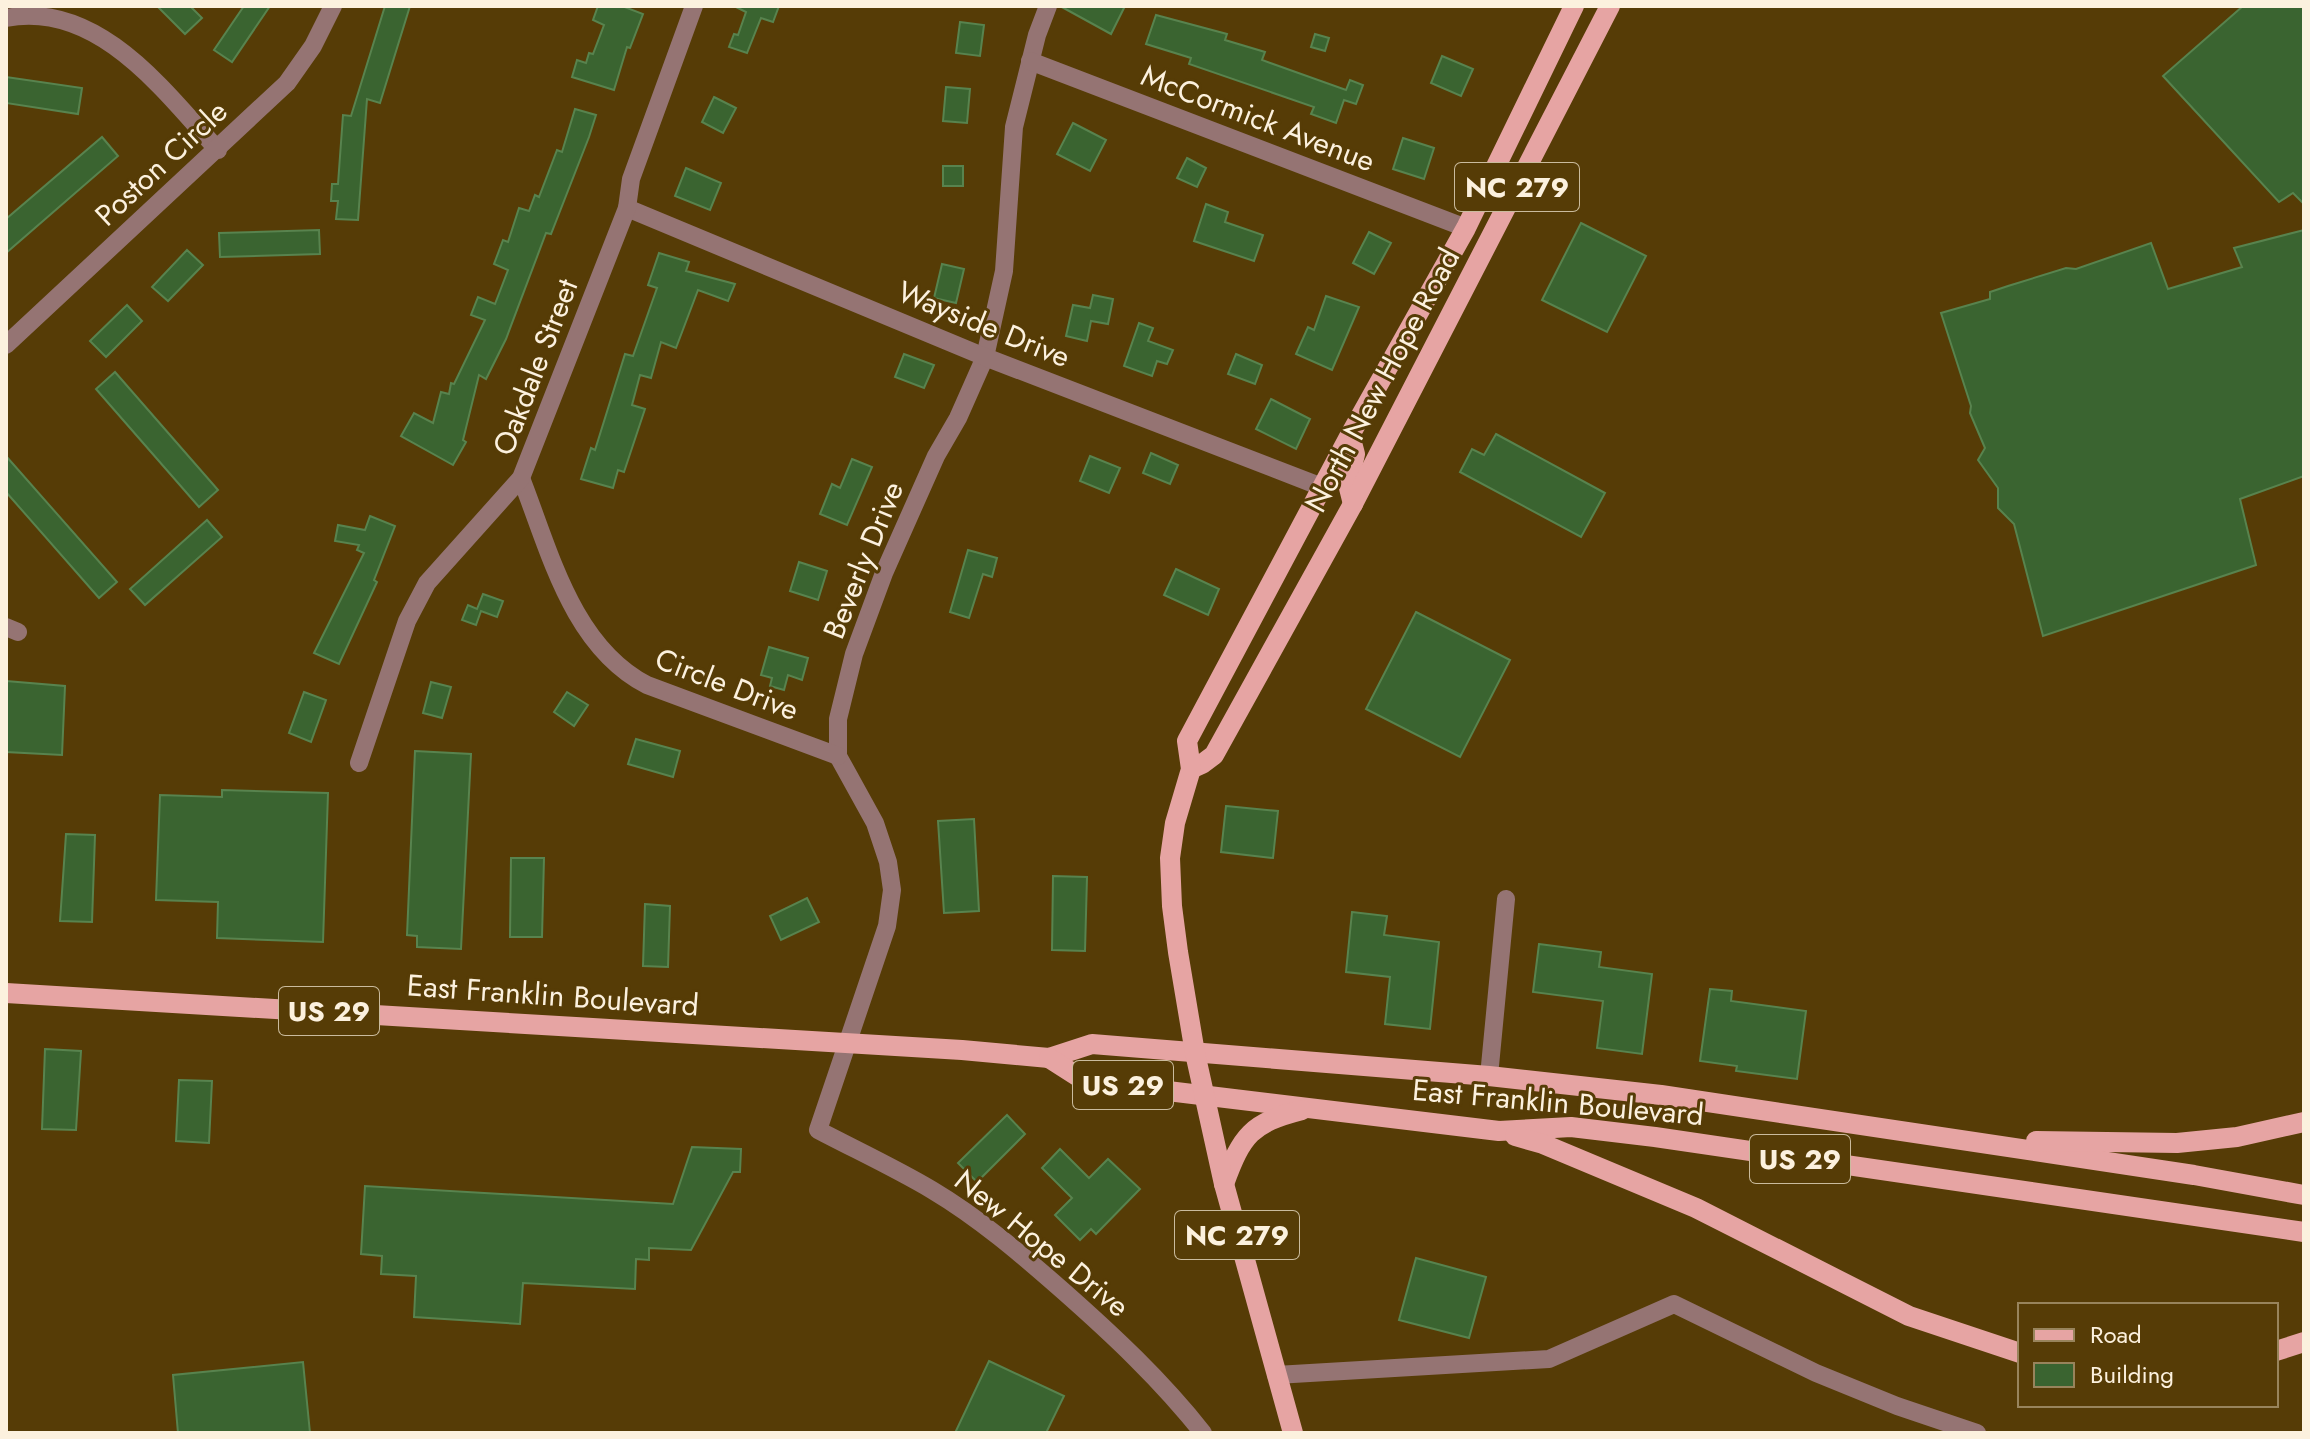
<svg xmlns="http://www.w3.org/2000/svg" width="2310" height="1439" font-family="Jost,sans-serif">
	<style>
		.building { fill: #3a6430; stroke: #58834e; stroke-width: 2 }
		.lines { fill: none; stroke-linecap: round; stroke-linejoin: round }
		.minor { stroke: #957473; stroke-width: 18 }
		.major { stroke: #e6a4a3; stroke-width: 20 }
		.labels { text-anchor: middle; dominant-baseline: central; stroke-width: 6; stroke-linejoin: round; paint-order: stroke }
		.shield { fill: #563c06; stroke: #cabb9d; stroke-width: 2 }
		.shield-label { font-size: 28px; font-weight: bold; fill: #fcf1de }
		.street-label { font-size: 30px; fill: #fcf1de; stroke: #563c06 }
	</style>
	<rect width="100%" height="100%" fill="#563c06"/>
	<!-- building -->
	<g class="building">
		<path d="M157,6H190L202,18L185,34Z"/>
		<path d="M244,6H270L232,62L214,50Z"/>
		<path d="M385,6H410L380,103L367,99L358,220L336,219L338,201H331L332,184H338L343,115L351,116Z"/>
		<path d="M598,6H622L643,14L630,48L627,47L614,90L572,77L577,60L586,63L589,53L593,54L604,25L593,20Z"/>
		<path d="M734,6H779L773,22L761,18L747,53L729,47L734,34L738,35L746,12Z"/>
		<path d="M1060,6H1125L1111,34Z"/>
		<path d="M2243,6H2304V204L2293,193L2279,202L2163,76Z"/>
		<path d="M1156,15L1227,34L1225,40L1265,52L1262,60L1346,90L1350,80L1363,85L1356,104L1344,100L1336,123L1311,114L1314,107L1189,64L1191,58L1146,44Z"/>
		<path d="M960,22L984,25L980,56L956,53Z"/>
		<path d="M1315,34L1329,38L1325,51L1311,47Z"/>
		<path d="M1442,56L1473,69L1461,96L1431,83Z"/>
		<path d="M6,77L82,88L78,114L6,103Z"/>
		<path d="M946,87L970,89L967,123L943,121Z"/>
		<path d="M714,97L736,108L723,133L702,122Z"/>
		<path d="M575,109L596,115L589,137L551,234L546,233L506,339L486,379L479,375L463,440L466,442L453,465L401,436L414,413L433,423L441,392L449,394L451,383L454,384L485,320L471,315L478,297L495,304L508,270L494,264L503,240L508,242L519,208L529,211L535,195L539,197L557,150L562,152Z"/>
		<path d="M1073,123L1106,140L1090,171L1057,154Z"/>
		<path d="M102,137L118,156L6,253V219Z"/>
		<path d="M1403,138L1434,148L1424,179L1393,169Z"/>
		<path d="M1187,158L1206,168L1197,187L1177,178Z"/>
		<rect x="943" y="166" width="20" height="20"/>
		<path d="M686,168L721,183L710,210L675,196Z"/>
		<path d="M1206,204L1228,212L1225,222L1263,235L1254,261L1194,241Z"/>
		<path d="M1581,223L1646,256L1607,332L1542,300Z"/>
		<path d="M319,230L320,254L220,257L219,233Z"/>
		<path d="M2304,230V476L2240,499L2256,565L2043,636L2014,524L1998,508V488L1978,460L1985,448L1970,413L1971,406L1941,313L1990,299V292L2008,286L2066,268L2076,269L2151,243L2168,289L2242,267L2234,248Z"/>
		<path d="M1369,232L1391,243L1374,274L1353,263Z"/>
		<path d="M187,250L203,265L168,301L152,287Z"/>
		<path d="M659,253L689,262L686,271L735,284L728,301L698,290L676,348L661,342L651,378L640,375L632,405L645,409L624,472L618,470L613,488L581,479L591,448L595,450L625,354L633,356L657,288L648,285Z"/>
		<path d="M942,264L964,269L956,303L934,298Z"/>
		<path d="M1093,295L1113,299L1108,324L1091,321L1087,341L1066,336L1073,305L1090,308Z"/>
		<path d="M1326,296L1359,307L1332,370L1296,354L1308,327L1314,330Z"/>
		<path d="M127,305L142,321L106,357L90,341Z"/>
		<path d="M1139,323L1153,328L1148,341L1173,350L1167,364L1157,361L1152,376L1124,366Z"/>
		<path d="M904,354L934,365L924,388L895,377Z"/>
		<path d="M1236,354L1262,365L1255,384L1228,374Z"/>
		<path d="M115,372L218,490L199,507L96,389Z"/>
		<path d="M1271,399L1310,419L1296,449L1256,429Z"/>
		<path d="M1496,434L1605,493L1581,537L1460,472L1472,449L1484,455Z"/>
		<path d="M1151,453L1178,465L1170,484L1143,473Z"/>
		<path d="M6,456L117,582L99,598L6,492Z"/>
		<path d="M1090,456L1120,468L1109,493L1080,481Z"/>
		<path d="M852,459L872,467L847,525L820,514L832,484L840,488Z"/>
		<path d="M370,516L395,526L374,580L377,582L339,664L314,653L364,553L357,550L359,545L335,541L338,525L365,530Z"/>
		<path d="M207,520L222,537L145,605L130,589Z"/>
		<path d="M968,550L997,558L992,577L983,574L969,618L950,612Z"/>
		<path d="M799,562L827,571L818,600L790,591Z"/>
		<path d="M1176,569L1219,589L1208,615L1164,595Z"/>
		<path d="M483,594L503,601L497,617L481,611L476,625L462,620L468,605L477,609Z"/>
		<path d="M1416,612L1510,660L1460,757L1366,709Z"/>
		<path d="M769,647L808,658L802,680L788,675L784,690L770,686L772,678L761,675Z"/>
		<path d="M6,681L65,686L62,755L6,752Z"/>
		<path d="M431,682L451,687L442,718L423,713Z"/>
		<path d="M304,692L326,700L311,742L289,733Z"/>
		<path d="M567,692L588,705L574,726L554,712Z"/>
		<path d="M636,739L680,751L673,777L628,764Z"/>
		<path d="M415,751L471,754L461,949L417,947V936L407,935Z"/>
		<path d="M222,790L328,793L323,942L217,938L218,902L156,900L160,795L222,797Z"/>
		<path d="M1226,806L1278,811L1273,858L1221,852Z"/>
		<path d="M974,819L979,911L944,913L938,821Z"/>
		<path d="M66,834L95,835L92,922L60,921Z"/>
		<path d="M511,858H544L542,937H510Z"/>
		<path d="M1053,876L1087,877L1085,951L1052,950Z"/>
		<path d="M807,898L819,922L781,940L770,916Z"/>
		<path d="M645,904L670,906L668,967L643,966Z"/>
		<path d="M1352,912L1387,916L1384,935L1439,942L1430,1029L1385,1024L1390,977L1346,972Z"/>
		<path d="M1539,944L1601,952L1599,967L1652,974L1642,1054L1597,1048L1603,1001L1533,992Z"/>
		<path d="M1710,989L1732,991L1731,1001L1806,1011L1797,1079L1736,1071L1737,1066L1700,1061Z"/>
		<path d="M45,1049L81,1051L76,1130L42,1129Z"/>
		<path d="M179,1080L212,1081L209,1143L176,1141Z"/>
		<path d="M1007,1115L1025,1134L977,1182L958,1163Z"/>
		<path d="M692,1147L741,1149L740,1172H733L691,1250L649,1248V1260L636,1259L635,1289L523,1283L520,1324L414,1317L416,1276L381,1274L382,1256L361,1254L365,1186L673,1204Z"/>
		<path d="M1060,1149L1089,1178L1108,1159L1140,1189L1096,1234L1091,1229L1080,1240L1055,1215L1072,1198L1042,1168Z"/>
		<path d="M1416,1258L1486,1277L1469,1338L1399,1320Z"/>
		<path d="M989,1361L1064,1396L1046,1433H955Z"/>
		<path d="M303,1362L310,1433H178L173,1375Z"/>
	</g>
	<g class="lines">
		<!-- minor -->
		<g class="minor">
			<path d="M1048,6L1037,35L1014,127L1004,271L985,357L958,418L936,456L884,573L854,654L838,719V756L875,823L888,862L892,890L887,926L818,1130C856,1150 895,1168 932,1190C979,1218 1021,1254 1062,1290C1113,1335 1161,1380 1203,1433"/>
			<path d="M6,18C98,0 165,92 218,150"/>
			<path d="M1030,61L1466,228"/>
			<path d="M627,208L985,357L1322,487"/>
			<path d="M6,345L287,83L313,46L333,6"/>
			<path d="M521,478C550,552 572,646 647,685L838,756"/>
			<path d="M6,627L18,632"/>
			<path d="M359,763L407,621L427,583L521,478L627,208L631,179L694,6"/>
			<path d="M1489,1076L1506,899"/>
			<path d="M1276,1375L1549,1359L1674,1304L1816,1373L1897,1406L1977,1433"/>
		</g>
		<!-- major -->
		<g class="major">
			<path d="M1350,435L1355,454L1348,484L1353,504"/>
			<path d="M1191,769L1202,764L1214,755L1353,504L1610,6"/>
			<path d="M6,993L962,1050L1049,1058L1092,1044L1489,1076L1661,1095L2194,1175L2304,1195"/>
			<path d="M1049,1058L1085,1081L1499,1131L1571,1127L1655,1137L2304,1232"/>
			<path d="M1515,1136L1543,1144L1696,1208L1909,1316L2020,1353"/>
			<path d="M2036,1141L2177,1143L2237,1137L2304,1122"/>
			<path d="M1224,1184C1242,1135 1251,1123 1302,1110"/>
			<path d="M2276,1351L2304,1342"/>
			<path d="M1293,1433L1224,1184L1195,1053L1178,952L1172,906L1170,858L1175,823L1191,769L1187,741L1350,435L1466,228L1574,6"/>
		</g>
	</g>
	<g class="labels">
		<!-- shield labels -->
		<g class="shield">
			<rect x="1455" y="163" width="124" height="48" rx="6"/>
			<rect x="279" y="987" width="100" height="48" rx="6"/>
			<rect x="1073" y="1061" width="100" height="48" rx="6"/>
			<rect x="1750" y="1135" width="100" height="48" rx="6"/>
			<rect x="1175" y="1211" width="124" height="48" rx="6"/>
		</g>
		<g class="shield-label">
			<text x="1517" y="187">NC 279</text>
			<text x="329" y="1011">US 29</text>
			<text x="1123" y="1085">US 29</text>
			<text x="1800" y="1159">US 29</text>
			<text x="1237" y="1235">NC 279</text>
		</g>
		<!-- street labels -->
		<g class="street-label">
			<text transform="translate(1258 118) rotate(21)">McCormick Avenue</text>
			<text transform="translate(161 163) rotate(-43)">Poston Circle</text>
			<text transform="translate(984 324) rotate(22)">Wayside Drive</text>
			<text transform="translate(535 367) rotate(-69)">Oakdale Street</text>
			<text transform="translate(1382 380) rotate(-62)">North New Hope Road</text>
			<text transform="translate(863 560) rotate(-68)">Beverly Drive</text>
			<text transform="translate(727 684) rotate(21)">Circle Drive</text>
			<text transform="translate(553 995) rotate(4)">East Franklin Boulevard</text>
			<text transform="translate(1558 1102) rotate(5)">East Franklin Boulevard</text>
			<text transform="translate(1042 1243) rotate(39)">New Hope Drive</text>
		</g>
	</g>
	<!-- border -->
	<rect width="2310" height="1439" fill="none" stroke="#fcf1de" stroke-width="16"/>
	<!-- legend -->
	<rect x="2018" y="1303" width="260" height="104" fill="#563c06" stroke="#98845c" stroke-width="2"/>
	<rect x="2034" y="1329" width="40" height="12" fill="#e6a4a3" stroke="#98845c" stroke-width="2"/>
	<text x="2090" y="1343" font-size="24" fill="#fcf1de">Road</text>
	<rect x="2034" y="1363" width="40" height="24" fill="#3a6430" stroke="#98845c" stroke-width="2"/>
	<text x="2090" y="1383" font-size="24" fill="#fcf1de">Building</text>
</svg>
